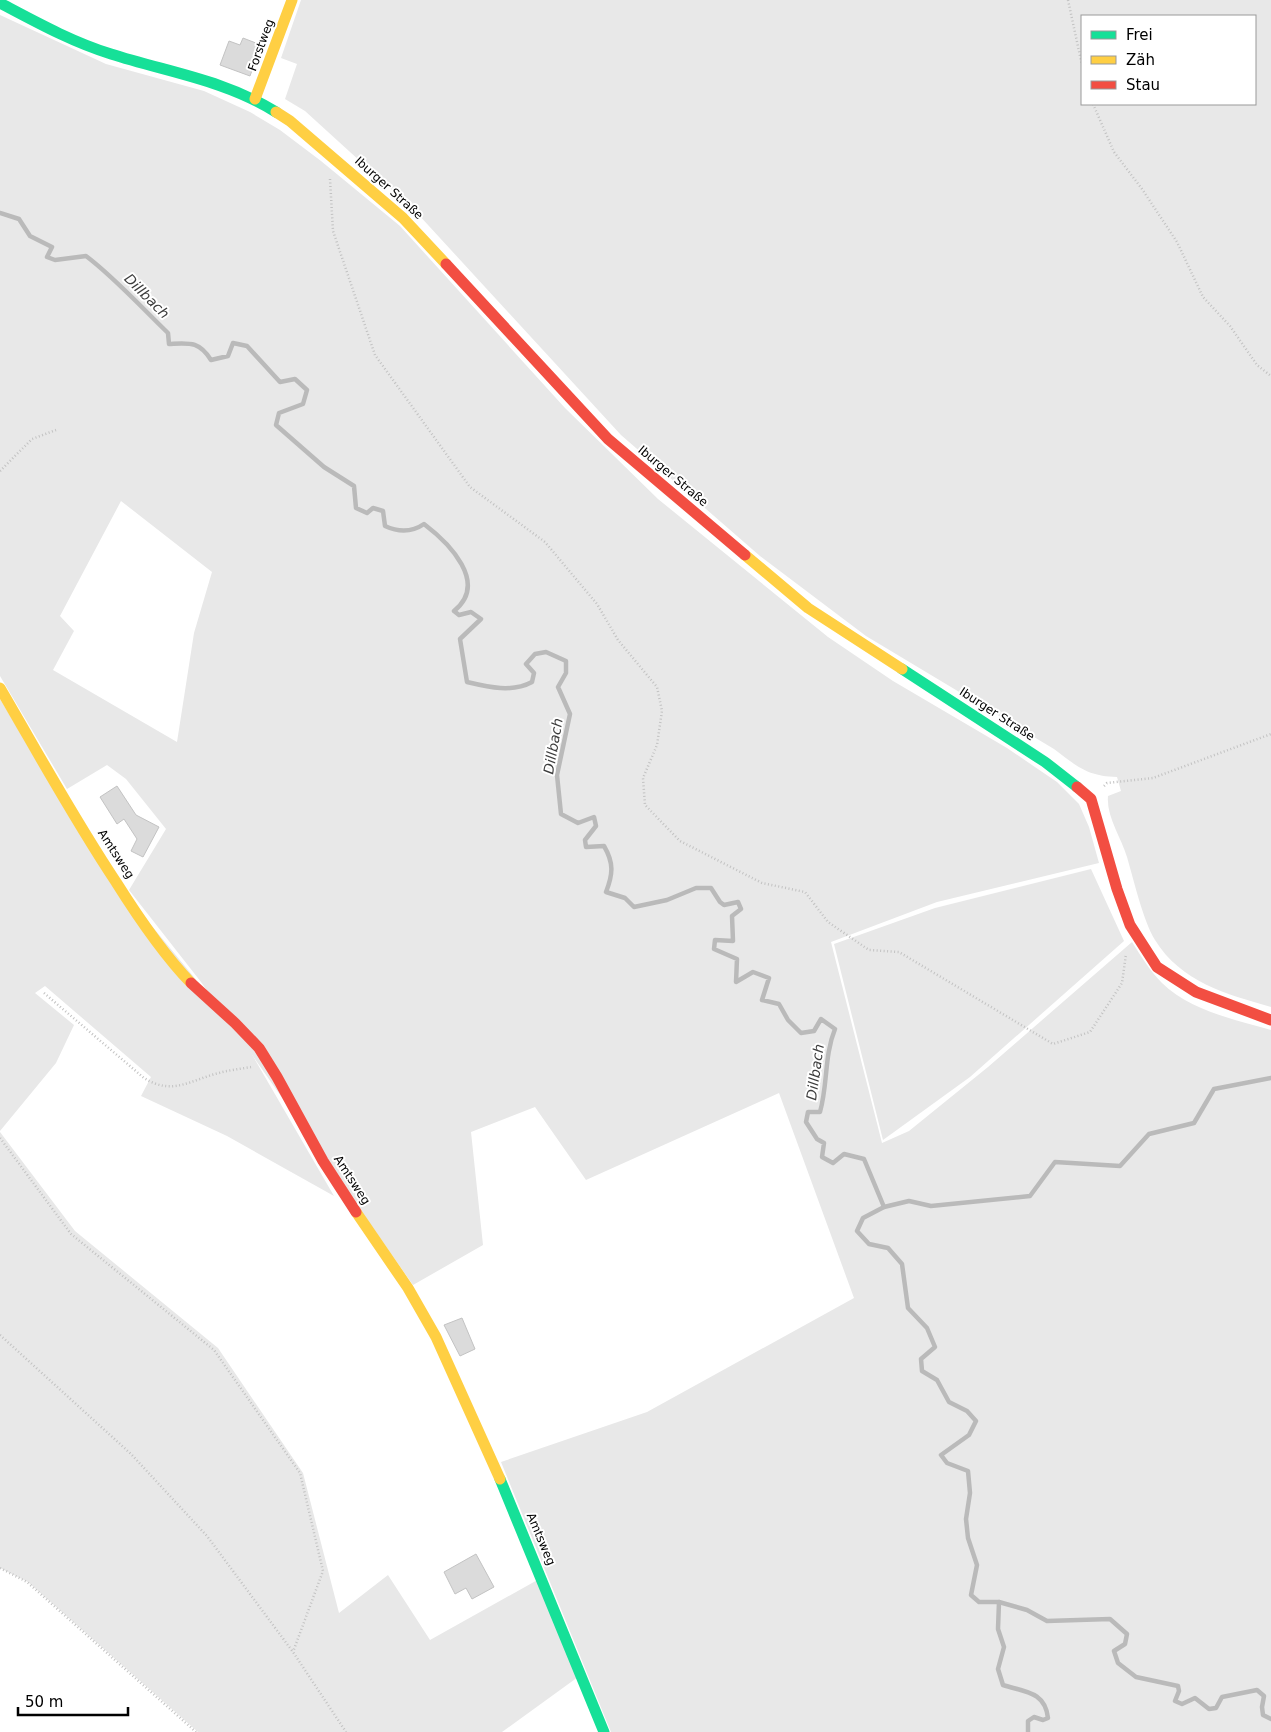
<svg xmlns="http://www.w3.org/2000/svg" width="1271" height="1732" font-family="'DejaVu Sans',sans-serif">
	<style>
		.green { fill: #e8e8e8; fill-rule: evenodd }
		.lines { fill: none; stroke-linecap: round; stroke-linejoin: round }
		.stream { stroke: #bababa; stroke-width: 4.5 }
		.building { fill: #dbdbdb; stroke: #c3c3c3 }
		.path { stroke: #c2c2c2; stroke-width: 2.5; stroke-dasharray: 1 2.5; stroke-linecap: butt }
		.fast { stroke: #16e098; stroke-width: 11 }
		.slow { stroke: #ffcf43; stroke-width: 11 }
		.jam { stroke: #f24e42; stroke-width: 11 }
		.labels { text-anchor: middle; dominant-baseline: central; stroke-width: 4; stroke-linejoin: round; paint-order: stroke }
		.street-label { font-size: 12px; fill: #000; stroke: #fff }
		.water-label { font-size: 14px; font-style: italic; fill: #3d3d3d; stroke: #fff }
	</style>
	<rect width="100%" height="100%" fill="#fff"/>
	<!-- green -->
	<g class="green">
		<path d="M301,0H1271V1007C1226,994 1181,982 1155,940C1143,920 1134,881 1127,857C1121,837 1106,816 1108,796L1121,791L1117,777C1086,776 1077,766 1054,749L866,636L760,556L621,435L417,213L305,111L285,99L297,64L281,58ZM1082,16H1255V104H1082Z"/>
		<path d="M0,15L106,64L204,91L250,112L280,130L321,161L400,226L565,408L658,499L828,637L893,681L1007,748L1057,782L1079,804L1089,827L1099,863L937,902L831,942L882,1143L909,1131L988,1067L1132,942C1141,956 1150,971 1162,983C1189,1010 1236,1020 1271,1030V1732H611L501,1462L647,1412L854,1298L779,1093L586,1180L535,1107L471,1132L483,1245L413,1285L201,982L129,890L166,829L126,779L107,765L67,789L0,676ZM121,501L212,572L194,633L177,742L53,670L74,631L60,616Z"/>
		<path d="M0,699L96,858L239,1032L334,1196L227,1136L141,1096L151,1077L45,986L35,993L74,1025L56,1063L0,1131Z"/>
		<path d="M1091,869L1124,941L970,1077L883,1140L834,944L935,908Z"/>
		<path d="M0,1132L75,1231L218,1348L303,1473L339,1613L388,1575L430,1640L541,1578L578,1677L502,1732H198L28,1582L0,1568Z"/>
	</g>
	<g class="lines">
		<!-- stream -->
		<g class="stream">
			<path d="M0,213L19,219L30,236L52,247L47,257L55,260L86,256C114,277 142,308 168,333L169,344C190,343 199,341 211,360L228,356L233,343L247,346L280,382L295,379L307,390L303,404L279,413L276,425L324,467L354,486L356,508L367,513L373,508L383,511L385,526C398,532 411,533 424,524C449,543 489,583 454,611L459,615L471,612L481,619L460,639L467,682C488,687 512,693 532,682L534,673L526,664L535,654L546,652L566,661V673L558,687L570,714L557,775L561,814L578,823L594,817L596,826L585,840L586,847L604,846C614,863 613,874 606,892L625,898L634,907L667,900L696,888H711L720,902L724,905L738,902L741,909L732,916L733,941L715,940L714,949L737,959L736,982L753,972L769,978L762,1000L779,1004L788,1020L801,1033L814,1031L821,1019L835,1029C824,1056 828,1084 820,1112H808L806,1122L817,1139L824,1143L822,1157L833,1163L844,1154L864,1159L884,1207"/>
			<path d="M1271,1078L1214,1089L1194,1123L1149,1134L1120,1166L1055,1162L1030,1196L931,1206L909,1201L884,1207L863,1218L857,1231L869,1244L888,1248L902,1264L908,1308L927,1328L935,1347L921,1359L922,1371L937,1380L949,1402L967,1411L976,1421L969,1435L941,1455L947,1463L968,1471L970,1493L966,1519L968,1538L977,1565L971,1595L979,1602H999L1027,1610L1047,1621L1110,1619L1127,1634L1125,1644L1114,1651L1118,1663L1136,1677L1178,1686L1179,1691L1175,1701L1182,1704L1195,1698L1209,1709L1216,1708L1222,1697L1257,1690L1264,1696L1262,1707L1263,1715L1271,1719"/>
			<path d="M999,1602L998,1629L1004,1647L998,1669L1003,1685C1024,1692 1045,1691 1048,1718L1043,1720L1034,1717L1028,1721V1732"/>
		</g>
	</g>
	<!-- building -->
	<g class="building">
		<path d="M243,38L261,45L250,76L220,65L229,41L240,45Z"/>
		<path d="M117,786L136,815L159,827L143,857L131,851L137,839L124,819L117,824L100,797Z"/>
		<path d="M462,1318L475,1349L460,1356L444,1325Z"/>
		<path d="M476,1554L494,1587L472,1599L466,1588L455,1594L444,1572Z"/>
	</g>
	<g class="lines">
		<!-- path -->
		<g class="path">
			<path d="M1068,0L1082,65"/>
			<path d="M1093,104L1114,152L1142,189L1177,242L1203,297L1230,326L1257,365L1271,376"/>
			<path d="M330,179L333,231L375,355L470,487L545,542L597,604L618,640L657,687L662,711L657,745L643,778L645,805L680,841L762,883L805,892L828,922L869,950L899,952L1053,1044L1090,1032L1122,983L1126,954"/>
			<path d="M0,471L32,439L56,430"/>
			<path d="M1104,786L1107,783L1153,778L1271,734"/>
			<path d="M44,993L144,1078C173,1096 190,1080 219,1073C229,1070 240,1069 251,1067"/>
			<path d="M0,1138L71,1234L214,1350L300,1473L323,1571L293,1652"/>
			<path d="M0,1335L131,1454L207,1536L293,1652L346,1732"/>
			<path d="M0,1568L27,1582L196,1732"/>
		</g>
		<!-- fast -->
		<g class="fast">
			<path d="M0,3C36,22 72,42 111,54C167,72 225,80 276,112"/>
			<path d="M902,669L1045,762L1077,787"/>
			<path d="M500,1479L604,1732"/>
		</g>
		<!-- slow -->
		<g class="slow">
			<path d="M255,99L292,0"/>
			<path d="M276,112L290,121L403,218L446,264"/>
			<path d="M745,555L808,608L902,669"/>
			<path d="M0,688C38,753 74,819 116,882C138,917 162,953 191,983"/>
			<path d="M356,1212L408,1288L436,1337L500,1479"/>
		</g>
		<!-- jam -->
		<g class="jam">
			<path d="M446,264L608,439L745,555"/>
			<path d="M1077,787L1091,799L1117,889L1130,925L1157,967L1196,992L1271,1020"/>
			<path d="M191,983L235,1023L259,1048L277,1077L323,1161L356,1212"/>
		</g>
	</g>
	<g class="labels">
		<!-- street labels -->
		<g class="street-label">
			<text transform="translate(261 45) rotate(-70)">Forstweg</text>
			<text transform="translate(389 188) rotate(42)">Iburger Straße</text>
			<text transform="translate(673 476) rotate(40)">Iburger Straße</text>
			<text transform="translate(997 714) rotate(33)">Iburger Straße</text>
			<text transform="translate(116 854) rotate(57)">Amtsweg</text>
			<text transform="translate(352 1180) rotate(57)">Amtsweg</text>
			<text transform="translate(541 1539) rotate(67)">Amtsweg</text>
		</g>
		<!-- water labels -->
		<g class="water-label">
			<text transform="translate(147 296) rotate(45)">Dillbach</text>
			<text transform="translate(553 746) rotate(-80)">Dillbach</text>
			<text transform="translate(815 1072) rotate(-82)">Dillbach</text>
		</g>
	</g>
	<!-- legend -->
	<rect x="1081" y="15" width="175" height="90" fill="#ffffff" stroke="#999999"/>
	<rect x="1091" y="31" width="25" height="8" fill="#16e098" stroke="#999999"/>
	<text x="1126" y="40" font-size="15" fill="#000000">Frei</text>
	<rect x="1091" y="56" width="25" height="8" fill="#ffcf43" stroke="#999999"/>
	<text x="1126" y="65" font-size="15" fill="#000000">Zäh</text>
	<rect x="1091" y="81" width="25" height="8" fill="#f24e42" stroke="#999999"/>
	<text x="1126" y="90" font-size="15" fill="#000000">Stau</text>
	<!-- scale -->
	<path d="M18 1707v8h110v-8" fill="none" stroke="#000000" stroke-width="2.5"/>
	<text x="25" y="1707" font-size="15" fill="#000000" stroke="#ffffff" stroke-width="4" paint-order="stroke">50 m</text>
</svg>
